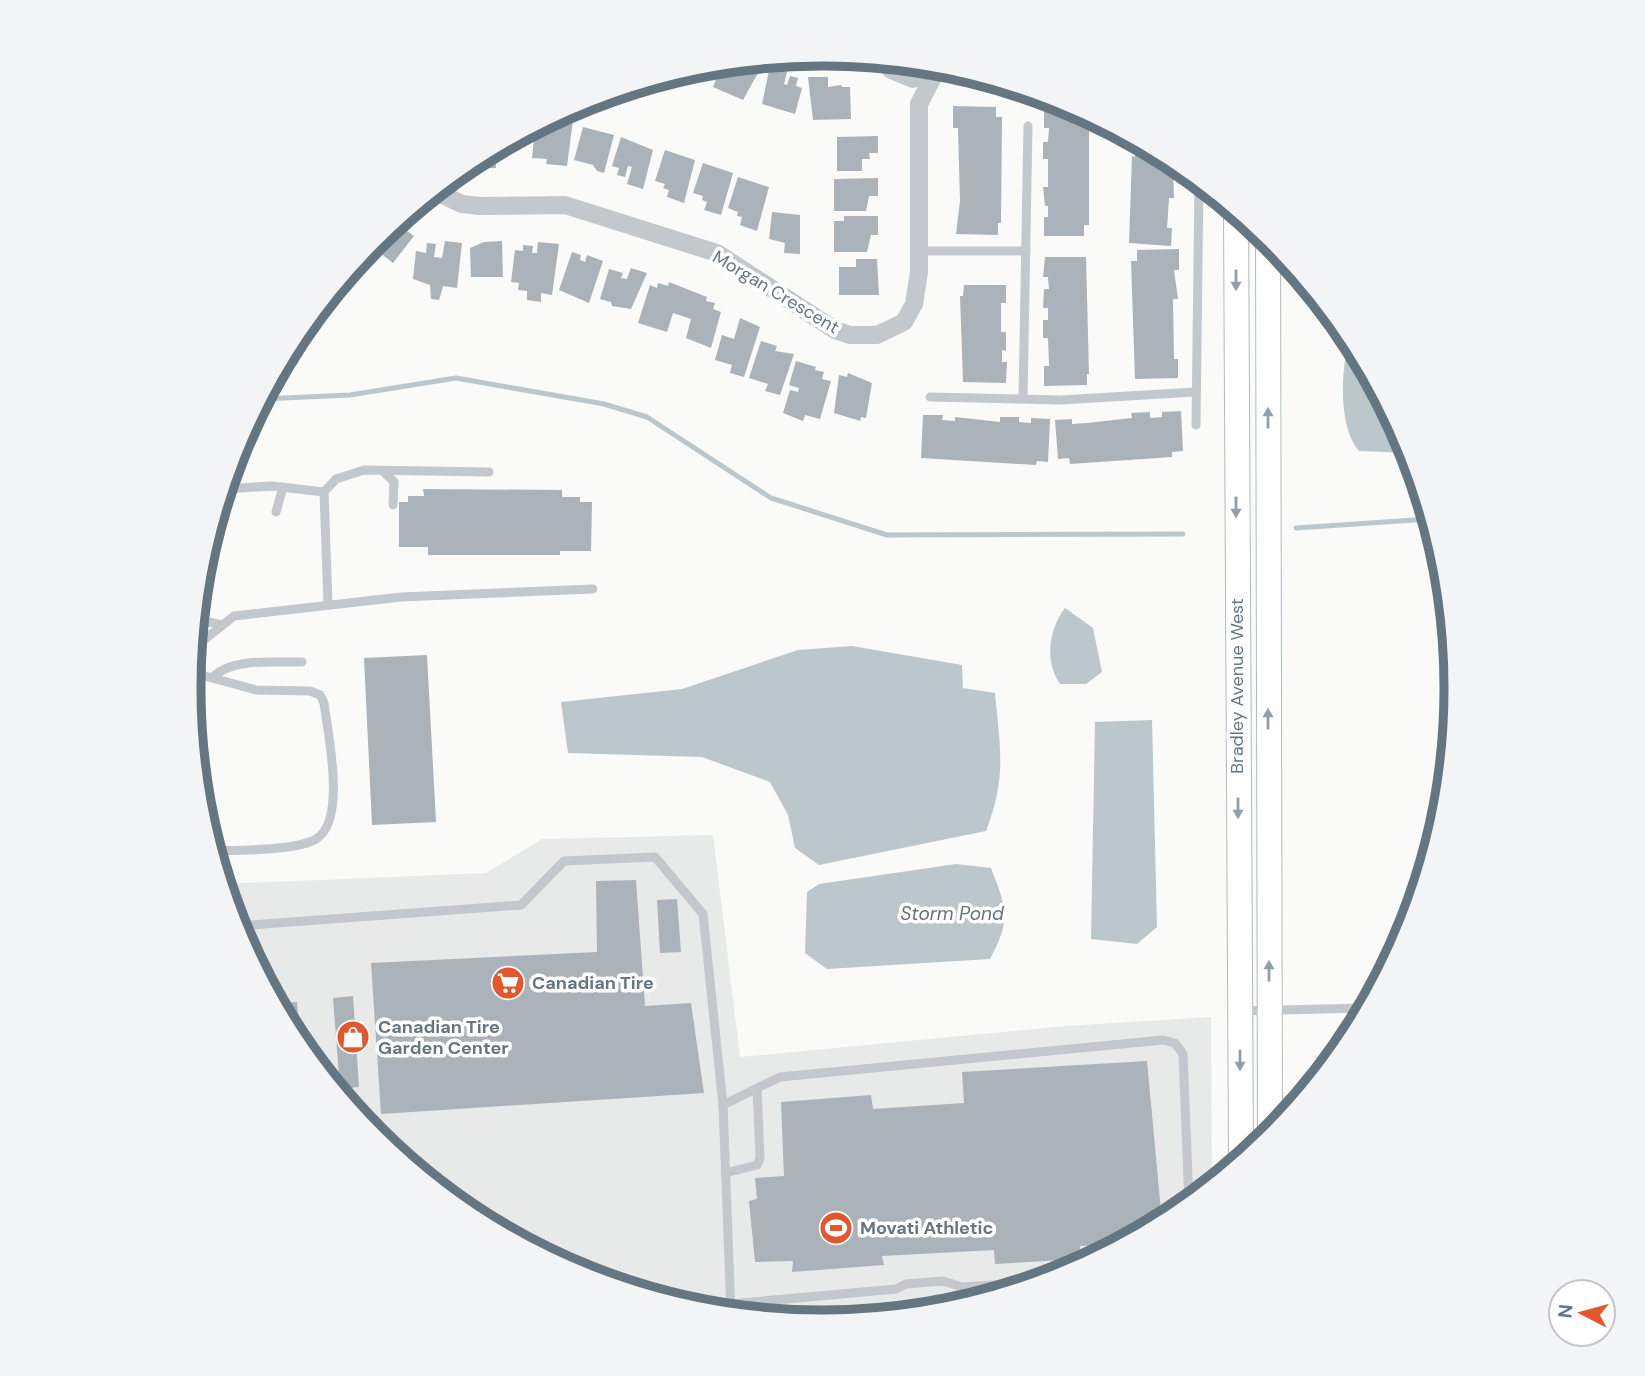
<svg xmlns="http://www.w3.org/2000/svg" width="1645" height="1376" font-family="'DM Sans',sans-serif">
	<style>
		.built { fill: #e8e9e9 }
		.water { fill: #bbc7cb }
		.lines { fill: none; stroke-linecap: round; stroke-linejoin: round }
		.stream { stroke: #bbc7cb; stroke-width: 5 }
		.building { fill: #aab3b9 }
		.secondary-casing { stroke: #b3babf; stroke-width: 26 }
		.service { stroke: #c3c8cc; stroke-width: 9 }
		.minor { stroke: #c3c8cc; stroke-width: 18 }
		.secondary { stroke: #fff; stroke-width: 24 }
		.oneway { fill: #939fa8 }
		.labels { text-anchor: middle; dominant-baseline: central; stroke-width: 7; stroke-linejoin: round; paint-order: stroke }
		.street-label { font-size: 18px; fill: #657683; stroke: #fff }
		.poi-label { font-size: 18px; font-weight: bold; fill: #657683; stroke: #fff; text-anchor: start }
		.water-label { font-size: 19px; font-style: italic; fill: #60757c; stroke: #fff }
		.rim { fill: none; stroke: #657683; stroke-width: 9 }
	</style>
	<rect width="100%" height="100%" fill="#fafaf8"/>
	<!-- built -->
	<path class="built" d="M713,835L740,1057L1066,1026L1211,1017L1212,1184L1174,1215L1065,1274L946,1310L823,1322L698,1309L580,1273L470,1215L374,1136L295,1040L237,930L223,884L486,873L542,839Z"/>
	<!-- water -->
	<g class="water">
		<path d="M1353,343L1408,446L1410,453L1359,451C1339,428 1341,378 1347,348Z"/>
		<path d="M1065,608L1093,628L1102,672L1086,684H1060C1044,661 1049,629 1065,608Z"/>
		<path d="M852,646L962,665L963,688L995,693C1000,748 1007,777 986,831L819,865L795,848L788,815L770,782L702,757L568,753L561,702L682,689L798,650Z"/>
		<path d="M1152,720L1157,927L1137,944L1091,939L1095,722Z"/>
		<path d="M956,864L991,868C1007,909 1011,920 990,959L827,969L805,953L807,892L819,884Z"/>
	</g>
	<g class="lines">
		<!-- stream -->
		<g class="stream">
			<path d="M262,399L350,395L456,378L604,404L647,417L771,498L887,535L1183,534"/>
			<path d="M1296,528L1430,519"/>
		</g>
	</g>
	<!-- building -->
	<g class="building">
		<path d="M755,61L763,64L743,100L713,87L722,64L739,62L736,69L741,71L746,62Z"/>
		<path d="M709,65L700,81L694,77L691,81L683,76V71Z"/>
		<path d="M770,66L787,72L784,84L787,85L790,76L798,78L796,86L802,88L795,114L762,104Z"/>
		<path d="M808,77H828V87L841,85L842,87H850L851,119L813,120Z"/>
		<path d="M953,106L996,107V117H1002L1001,223H998V235L956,234L960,201L958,128H953Z"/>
		<path d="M1044,109L1078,110L1085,113V121H1089V225H1084V236H1044V217H1048V206H1045L1043,187H1048V159H1043V142H1048L1049,128H1044Z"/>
		<path d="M563,112L574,113L567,166L546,164L547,159L532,158L535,127L551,118L559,119Z"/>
		<path d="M583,127L614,135L604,173L597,171L593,165L574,160Z"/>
		<path d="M878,136V153H869L870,159H862V171H837V137Z"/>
		<path d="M621,137L653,150L643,189L627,184L632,167L628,166L625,177L617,175L619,168L612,166Z"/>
		<path d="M1136,145H1145L1178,164V168H1173L1174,198H1169L1167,228H1172L1171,246L1129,243L1132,156L1135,157Z"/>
		<path d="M495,148L496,168L463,169L471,161Z"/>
		<path d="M665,150L695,160L684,203L667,197L669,190L663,188L665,184L655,181Z"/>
		<path d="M703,163L733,173L721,215L704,210L707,202L702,200L703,196L693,193Z"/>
		<path d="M738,177L769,187L757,231L740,225L742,217L737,216L738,212L728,208Z"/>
		<path d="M878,178V196H869L866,211H834V179Z"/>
		<path d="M772,212L800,215V254L784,253L785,243L769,239Z"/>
		<path d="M844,216H878V235H871L867,252H834V221H844Z"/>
		<path d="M401,218L406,221L403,228L414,236L393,263L370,245Z"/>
		<path d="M445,241L462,243L457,288L443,286L439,300L431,299L430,285L413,279L416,251L426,253L427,243L436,244L434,257L442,258Z"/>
		<path d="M502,241L503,277H471L470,248L484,242Z"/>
		<path d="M538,242L559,244L552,295L541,293V302L527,300V291L518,290L519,283L511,282L515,250L523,251V245L533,246L532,253H537Z"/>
		<path d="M1179,249V270H1174L1178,299H1173L1174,359H1178V378L1135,379L1131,261H1137V250Z"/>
		<path d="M572,252L581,255L580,260L585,262L587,255L603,261L589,303L559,290Z"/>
		<path d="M1045,257H1086L1089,374H1087V385L1044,386V366H1049L1048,338H1043V320H1048V308H1043L1044,289H1049L1048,277H1043Z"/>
		<path d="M856,259H877L879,295H839V267H856Z"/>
		<path d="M631,268L647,273L631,309L612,306L611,302L600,299L609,269L623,273L621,278L627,279Z"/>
		<path d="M669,282L707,297L706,301L715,303L713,309L721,312L711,348L686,338L691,319L673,313L667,332L638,323L650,285L657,288L658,283L668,286Z"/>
		<path d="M964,285H1006V303H1001V332H1006V351L1002,350V362H1007L1006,383L963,382L960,296H963Z"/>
		<path d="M740,318L760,327L744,377L730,373L732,365L715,360L722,335L734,339Z"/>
		<path d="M761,341L777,346L775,351L794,354L780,395L765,391L768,384L749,378Z"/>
		<path d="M796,361L816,367L815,370L824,372L822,379L831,381L820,419L805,415L803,421L783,413L790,390L798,392L799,388L789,385Z"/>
		<path d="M848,373L872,383L866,418L861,417L860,421L834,413L839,375L847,377Z"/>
		<path d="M1181,411L1183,451L1172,452V457L1070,464L1069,458L1058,459L1055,420L1072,419V424L1087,423L1132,418L1131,413L1150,412V418L1162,417V412Z"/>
		<path d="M923,415H943L942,420L955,421V417L1000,422V417H1019V422L1031,423V418L1050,419L1048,462L1037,461L1036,465L921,458Z"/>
		<path d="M423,489L562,490V497H580V502H592L591,551H560V555H428V547H399V502H408V496H424Z"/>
		<path d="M427,655L436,822L372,825L364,658Z"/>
		<path d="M636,880L645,1006L691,1003L704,1093L381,1114L371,963L597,952L596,881Z"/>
		<path d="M677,899L681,952L660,953L657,900Z"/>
		<path d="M353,996L359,1087L340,1089L333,998Z"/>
		<path d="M297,1002L300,1045L276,1003Z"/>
		<path d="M1147,1061L1162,1222L1121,1244L1080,1246L1081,1259L995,1264L994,1250L882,1256L884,1265L792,1272L793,1261L755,1262L749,1201L757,1199L755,1178L784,1176L781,1102L871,1095L873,1109L964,1103L962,1072Z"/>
	</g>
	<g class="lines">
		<defs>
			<g id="secondary">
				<path d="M1236,212L1241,1161"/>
				<path d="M1268,238L1270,1137"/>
			</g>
		</defs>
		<!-- secondary casing -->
		<use href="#secondary" class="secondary-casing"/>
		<!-- service -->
		<g class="service">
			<path d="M917,251H1026"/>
			<path d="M930,397L1061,400L1195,392"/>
			<path d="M1023,398L1028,126"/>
			<path d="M1196,425L1199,181"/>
			<path d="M383,471L394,482L393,505"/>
			<path d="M224,489L272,486L324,492"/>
			<path d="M276,512L283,487"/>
			<path d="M328,604L324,492L336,479L364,470L489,472"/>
			<path d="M196,619L222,625"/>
			<path d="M190,672L256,690L310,691L320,695L324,703C328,734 347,821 316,839C296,851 237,850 213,851"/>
			<path d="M195,672V655L199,644L234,616L401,597L593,589"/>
			<path d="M214,676C236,657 274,663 302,662"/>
			<path d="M236,926L521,905L564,861L655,857L703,914L723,1105L731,1313"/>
			<path d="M1242,1011L1366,1008"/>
			<path d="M723,1105L780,1077L1163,1040L1175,1043L1183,1054L1189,1203"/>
			<path d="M725,1173L757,1165L760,1158L757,1088"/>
			<path d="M730,1304L896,1289L906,1284L943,1281L962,1287L1037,1282"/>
		</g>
		<!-- minor -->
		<g class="minor">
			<path d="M883,60L891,70L913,79L937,71"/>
			<path d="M434,191L462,204L480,206L565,205L717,253L835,330L850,335H877L904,322L914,304L919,272V104L935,73"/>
		</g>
		<!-- secondary -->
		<use href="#secondary" class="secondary"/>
	</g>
	<!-- one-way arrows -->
	<defs><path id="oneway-solid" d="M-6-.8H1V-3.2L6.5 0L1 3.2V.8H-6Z" transform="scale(1.75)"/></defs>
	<g class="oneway">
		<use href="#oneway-solid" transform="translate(1236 280) rotate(90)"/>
		<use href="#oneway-solid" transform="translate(1268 418) rotate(-90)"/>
		<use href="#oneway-solid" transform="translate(1236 507) rotate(90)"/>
		<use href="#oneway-solid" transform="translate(1268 719) rotate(-90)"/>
		<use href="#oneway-solid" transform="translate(1238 808) rotate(90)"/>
		<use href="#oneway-solid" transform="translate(1269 971) rotate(-90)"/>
		<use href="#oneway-solid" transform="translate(1240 1060) rotate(90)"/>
	</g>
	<!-- icons -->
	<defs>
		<symbol id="supermarket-disc" viewBox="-11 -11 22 22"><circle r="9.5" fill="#e4572e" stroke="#fff"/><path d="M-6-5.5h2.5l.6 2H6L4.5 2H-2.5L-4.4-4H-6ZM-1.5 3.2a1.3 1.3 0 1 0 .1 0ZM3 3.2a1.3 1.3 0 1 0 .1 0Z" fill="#fff"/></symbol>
		<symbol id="shop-disc" viewBox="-11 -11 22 22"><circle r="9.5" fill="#e4572e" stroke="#fff"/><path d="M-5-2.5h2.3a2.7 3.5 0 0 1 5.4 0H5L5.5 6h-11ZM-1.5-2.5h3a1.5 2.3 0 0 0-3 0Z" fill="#fff"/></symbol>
		<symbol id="stadium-disc" viewBox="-11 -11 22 22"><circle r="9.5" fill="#e4572e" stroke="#fff"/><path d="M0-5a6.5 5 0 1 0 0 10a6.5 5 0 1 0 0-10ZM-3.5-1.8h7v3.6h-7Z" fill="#fff"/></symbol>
	</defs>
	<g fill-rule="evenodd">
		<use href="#supermarket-disc" x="489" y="964" width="38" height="38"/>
		<use href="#shop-disc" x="334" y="1018" width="38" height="38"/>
		<use href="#stadium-disc" x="817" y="1209" width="38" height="38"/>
	</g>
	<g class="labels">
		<!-- street labels -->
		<g class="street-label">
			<text transform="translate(776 292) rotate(31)">Morgan Crescent</text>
			<text transform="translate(1237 686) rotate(-90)">Bradley Avenue West</text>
		</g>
		<!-- poi labels -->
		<g class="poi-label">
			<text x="532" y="983">Canadian Tire</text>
			<text x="378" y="1027">Canadian Tire<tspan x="378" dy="21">Garden Center</tspan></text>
			<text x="860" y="1228">Movati Athletic</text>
		</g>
		<!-- water labels -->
		<g class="water-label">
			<text x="952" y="913">Storm Pond</text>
		</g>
	</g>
	<!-- crop -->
	<path d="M0 0H1645V1376H0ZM822 66H823A621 621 0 0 1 1444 687V689A621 621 0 0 1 823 1310H822A621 621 0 0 1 201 689V687A621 621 0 0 1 822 66Z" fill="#f3f4f5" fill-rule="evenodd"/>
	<path class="rim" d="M822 66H823A621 621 0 0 1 1444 687V689A621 621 0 0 1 823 1310H822A621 621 0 0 1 201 689V687A621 621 0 0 1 822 66Z"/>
	<!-- north arrow -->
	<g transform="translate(1582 1313) rotate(276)"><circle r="33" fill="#ffffff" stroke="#c1c8cd" stroke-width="2"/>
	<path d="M0-5L12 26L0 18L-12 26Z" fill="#e4572e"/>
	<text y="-10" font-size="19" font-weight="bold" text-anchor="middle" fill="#657683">N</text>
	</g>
</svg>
